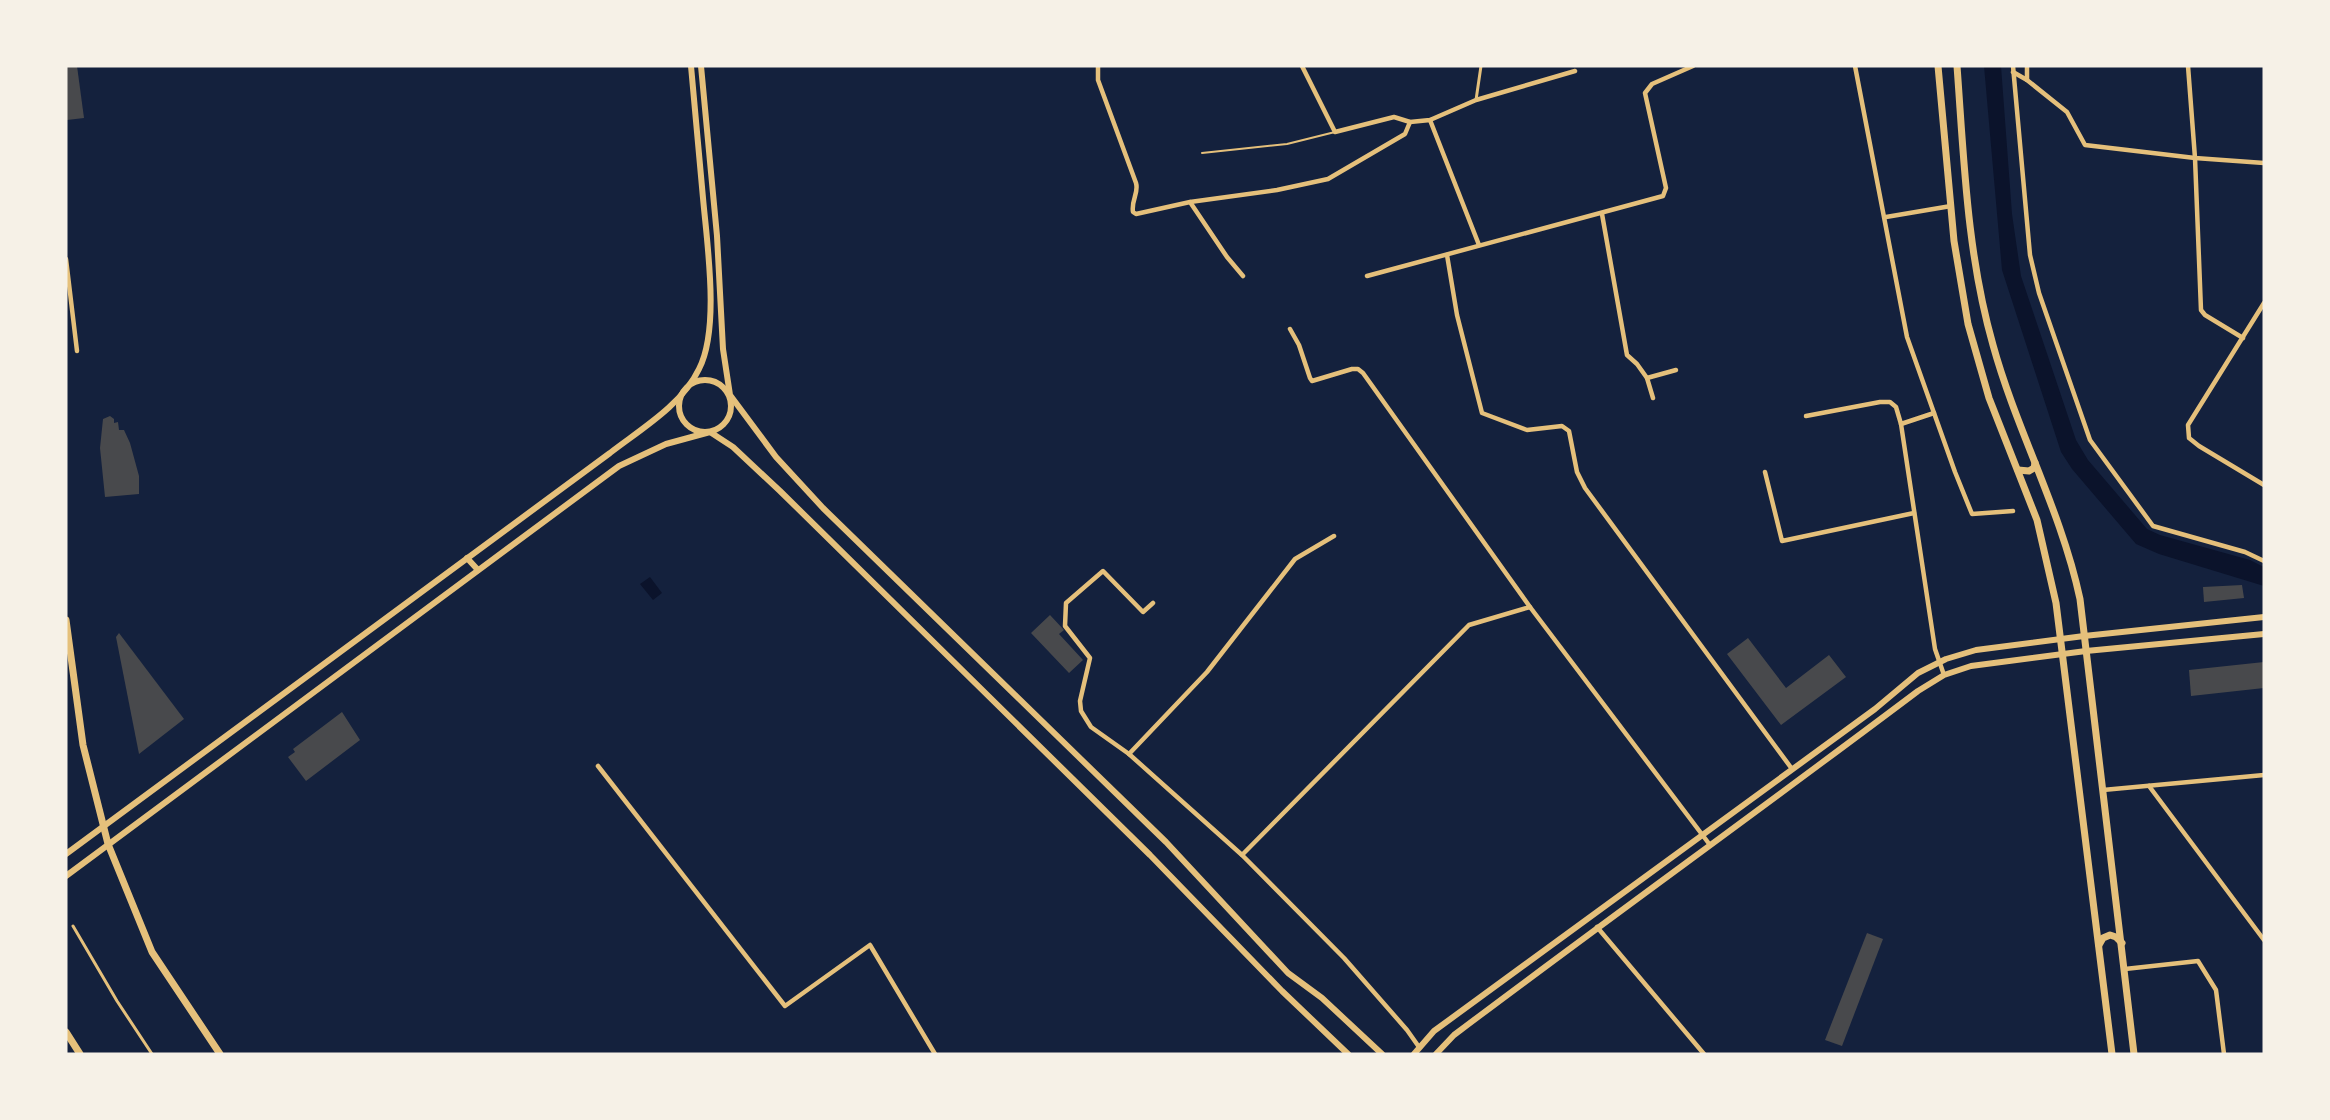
<svg xmlns="http://www.w3.org/2000/svg" width="2330" height="1120" font-family="Manrope,sans-serif">
	<style>
		.water { fill: #0b132b }
		.building { fill: #48494c }
		.lines { fill: none; stroke-linecap: round; stroke-linejoin: round }
		.service { stroke: #e5c07b; stroke-width: 2 }
		.pedestrian { stroke: #e5c07b; stroke-width: 3 }
		.minor { stroke: #e5c07b; stroke-width: 4.5 }
		.secondary { stroke: #e5c07b; stroke-width: 6 }
		.primary { stroke: #e5c07b; stroke-width: 7 }
	</style>
	<rect width="100%" height="100%" fill="#14213d"/>
	<!-- water -->
	<g class="water">
		<path d="M1984,66H2001L2012,214L2021,276L2076,440L2088,460L2147,529L2160,535L2250,560L2264,567V586L2159,554L2136,544L2072,469L2061,452L2002,270Z"/>
		<path d="M650,577L662,593L653,600L640,584Z"/>
	</g>
	<!-- building -->
	<g class="building">
		<path d="M66,66H77L84,118L67,120Z"/>
		<path d="M110,416L114,419V423L118,422L119,430H124L130,443L139,476V494L105,497L100,448L103,419Z"/>
		<path d="M2242,585L2244,598L2204,602L2203,587Z"/>
		<path d="M1050,615L1064,630L1059,634L1083,660L1069,673L1031,633Z"/>
		<path d="M119,633L184,719L139,754L116,637Z"/>
		<path d="M1748,638L1786,688L1829,655L1846,677L1781,725L1727,654Z"/>
		<path d="M2264,662V688L2191,696L2189,670Z"/>
		<path d="M342,712L360,740L306,781L288,757L295,752L293,749Z"/>
		<path d="M1867,933L1883,939L1842,1046L1825,1040Z"/>
	</g>
	<g class="lines">
		<!-- service -->
		<path class="service" d="M1202,153L1287,144L1335,132"/>
		<!-- pedestrian -->
		<g class="pedestrian">
			<path d="M1476,100L1481,66"/>
			<path d="M73,926L117,1001L152,1054"/>
		</g>
		<!-- minor -->
		<g class="minor">
			<path d="M1098,66V80L1136,183C1139,193 1131,200 1133,212L1136,214L1190,202L1277,190L1328,179L1405,134L1410,122"/>
			<path d="M1302,66L1335,132L1394,117L1410,122L1430,120L1476,100L1575,71"/>
			<path d="M1855,66L1907,337L1955,472L1972,514L2013,511"/>
			<path d="M2013,66L2030,255L2039,293L2090,440L2153,526L2245,552L2264,561"/>
			<path d="M2027,66V80"/>
			<path d="M2188,66L2195,158L2201,310L2205,315L2243,338"/>
			<path d="M2013,72L2027,80L2067,112L2085,145L2195,158L2264,163"/>
			<path d="M1430,120L1479,245"/>
			<path d="M1190,202L1227,257L1243,276"/>
			<path d="M1602,214L1627,355L1637,364L1647,378L1653,398"/>
			<path d="M1886,217L1951,206"/>
			<path d="M1447,255L1457,315L1482,413L1527,430L1562,426L1569,431L1577,472L1585,488L1792,769"/>
			<path d="M66,259L77,351"/>
			<path d="M1367,276L1663,196L1666,188L1645,93L1652,84L1693,66"/>
			<path d="M2264,303L2188,425L2189,438L2199,446L2264,485"/>
			<path d="M1290,329L1299,345L1310,378L1312,381L1352,369H1358L1363,373L1530,607L1710,845"/>
			<path d="M1647,378L1676,370"/>
			<path d="M1806,416L1880,402H1890L1896,407L1901,424L1934,413"/>
			<path d="M1901,424L1935,649L1944,675"/>
			<path d="M1765,472L1782,541L1914,513"/>
			<path d="M1153,603L1143,612L1103,571L1066,603L1065,626L1090,658L1080,701L1081,711L1091,727L1129,754L1242,855L1344,958L1407,1030L1419,1047"/>
			<path d="M1129,754L1207,672L1295,559L1334,536"/>
			<path d="M598,766L785,1006L870,945L935,1054"/>
			<path d="M2149,786L2264,940"/>
			<path d="M2103,790L2264,775"/>
			<path d="M1242,855L1469,625L1530,607"/>
			<path d="M1597,927L1704,1054"/>
			<path d="M2125,969L2198,961L2216,990L2224,1054"/>
		</g>
		<!-- secondary -->
		<g class="secondary">
			<path d="M701,66L717,236L723,349L730,395L776,457L823,508L1166,842L1288,973L1322,998L1382,1054"/>
			<circle cx="705" cy="406" r="26"/>
			<path d="M467,558L478,570"/>
			<path d="M66,854L610,453C641,429 682,405 699,369C720,328 707,244 703,198C699,154 695,110 691,66"/>
			<path d="M66,876L619,466L666,444L710,432L733,447L780,491L1150,855L1282,991L1348,1054"/>
			<path d="M1414,1054L1434,1031L1875,709L1918,673L1946,659L1976,650L2084,636L2264,617"/>
			<path d="M1436,1054L1454,1035C1608,919 1764,807 1918,691L1944,675L1971,666L2086,651L2264,634"/>
		</g>
		<!-- primary -->
		<g class="primary">
			<path d="M1938,66L1954,241L1968,324L1989,398L2037,520L2056,603L2112,1054"/>
			<path d="M1957,66C1964,160 1967,254 1993,345C2017,432 2061,510 2080,599L2134,1054"/>
			<path d="M2018,470L2029,471L2034,468L2035,463"/>
			<path d="M66,620L83,745L108,844L152,952L220,1054"/>
			<path d="M2099,945L2103,938L2110,935L2116,937L2122,943"/>
			<path d="M66,1032L80,1054"/>
		</g>
	</g>
	<!-- border -->
	<rect width="2330" height="1120" fill="none" stroke="#f6f1e7" stroke-width="135"/>
</svg>
